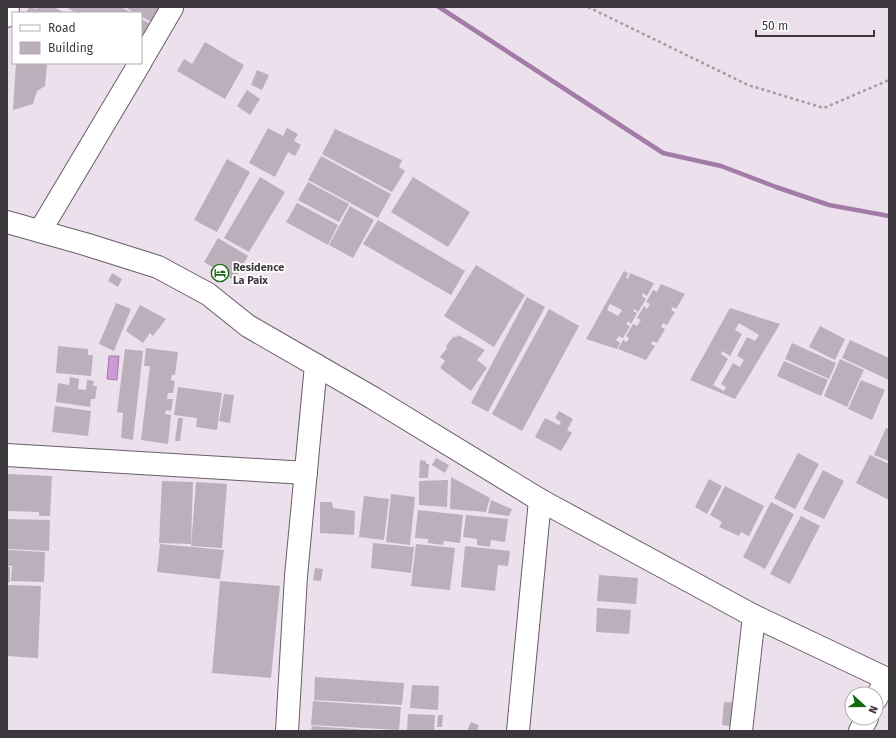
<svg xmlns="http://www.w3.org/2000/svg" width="896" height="738" font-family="'Fira Sans',sans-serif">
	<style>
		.water { fill: #cd9ad5; stroke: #a27ca7 }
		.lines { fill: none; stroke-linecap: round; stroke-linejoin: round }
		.stream { stroke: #a27ca7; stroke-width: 4.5 }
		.building { fill: #baafbb; fill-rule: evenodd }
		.minor-casing { stroke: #685e69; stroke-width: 24 }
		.path { stroke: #a49ba5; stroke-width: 2.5; stroke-dasharray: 3 3; stroke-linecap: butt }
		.minor { stroke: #fff; stroke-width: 22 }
		.labels { text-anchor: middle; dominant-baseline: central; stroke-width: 3.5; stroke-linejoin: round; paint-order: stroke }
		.poi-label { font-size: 11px; font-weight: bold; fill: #3c373c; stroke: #fff; text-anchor: start }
	</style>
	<rect width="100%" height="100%" fill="#ece0ed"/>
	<!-- water -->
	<path class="water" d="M109,356H119L117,380L107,379Z"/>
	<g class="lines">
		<!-- stream -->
		<path class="stream" d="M439,7L663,153L721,166L776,187L829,205L889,216"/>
	</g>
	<!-- building -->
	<g class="building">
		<path d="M29,7L36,9L37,7H54L65,13H26Z"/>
		<path d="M66,7H121L132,13H76Z"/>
		<path d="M125,7H159L151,22L141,16V13H135Z"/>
		<path d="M141,19L151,24L141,40Z"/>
		<path d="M205,42L244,65L225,99L177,71L184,59L192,64Z"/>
		<path d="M16,63H47L45,86L37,91L33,104L13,110Z"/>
		<path d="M257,70L269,75L262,90L251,85Z"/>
		<path d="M247,90L260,99L250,115L237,106Z"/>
		<path d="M268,128L283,136L287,128L298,134L294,141L301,145L295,156L288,152L275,177L249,163Z"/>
		<path d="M335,129L402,160L399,167L405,171L392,192L322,154Z"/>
		<path d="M321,156L391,194L378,218L308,180Z"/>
		<path d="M227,159L250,172L217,232L194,220Z"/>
		<path d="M260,177L285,192L249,252L224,238Z"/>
		<path d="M413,177L470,212L448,247L391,212Z"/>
		<path d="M308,182L349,204L339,222L298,200Z"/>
		<path d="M297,203L338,225L328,245L286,222Z"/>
		<path d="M350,206L374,220L353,258L329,245Z"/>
		<path d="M378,220L465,271L451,295L363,244Z"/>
		<path d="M218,238L248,256L234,280L204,262Z"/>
		<path d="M476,265L525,295L494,347L444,316Z"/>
		<path d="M624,271L628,273L626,278L628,279L630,273L654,283L647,296L643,293L642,296L646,299L638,312L634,309L633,311L637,313L631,324L628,321L626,324L630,326L623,338L619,336L616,340L620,343L617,349L586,339ZM610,304L622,310L618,316L607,310Z"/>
		<path d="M112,273L122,279L118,287L108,281Z"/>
		<path d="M661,284L685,294L676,309L673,307L671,310L675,312L667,325L663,323L661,327L665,329L657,343L653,341L651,344L655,346L646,360L618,349L623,340L627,342L629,338L626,336L633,324L637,326L641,320L637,318L644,306L647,309L650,304L646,302L653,290L657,292Z"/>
		<path d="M527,297L545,307L488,412L471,403Z"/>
		<path d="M116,303L131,309L114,351L99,344Z"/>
		<path d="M140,305L166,319L153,336L150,333L143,343L126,331Z"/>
		<path d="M730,308L780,324L735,399L690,380ZM739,323L759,335L755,341L747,337L737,356L744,360L740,367L733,363L721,384L726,387L724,391L713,385L728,359L721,354L722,351L730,356L742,334L735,330Z"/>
		<path d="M549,309L579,326L522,431L492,414Z"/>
		<path d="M820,326L845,339L835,360L809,347Z"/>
		<path d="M458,335L485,350L477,360L487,368L471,391L440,368L445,361L440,357L447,348L446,346L454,336L456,338Z"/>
		<path d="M850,340L889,358V380L842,358Z"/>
		<path d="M792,343L836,363L829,379L785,359Z"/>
		<path d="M58,346L88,349V355H93L91,376L56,373Z"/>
		<path d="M146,348L178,352L175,375H172L171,380L175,381L173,393H168L167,399H173L171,411L166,410L165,414L171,415L168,444L141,440L150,366H144Z"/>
		<path d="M125,349L143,351L133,440L121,438L123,413L117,412Z"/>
		<path d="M840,359L864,370L847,407L824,396Z"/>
		<path d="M784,361L828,380L821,396L777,376Z"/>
		<path d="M70,377L79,379L78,389L86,390L87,380L94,381L93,386H97L95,399H91L90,407L56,402L58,383L69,385Z"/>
		<path d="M861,380L885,390L872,420L848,409Z"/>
		<path d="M178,387L222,393L217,430L196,427L197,418L174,415Z"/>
		<path d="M224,394L234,395L230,423L219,421Z"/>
		<path d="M55,406L91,411L88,436L52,432Z"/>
		<path d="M559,411L573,419L567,430L572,433L561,451L535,437L545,418L559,425L561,422L555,418Z"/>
		<path d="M178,418H183L180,441H175Z"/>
		<path d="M886,428L889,429V461L874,455Z"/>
		<path d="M798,453L819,464L795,509L774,498Z"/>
		<path d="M870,455L889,464V500L856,483Z"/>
		<path d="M436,458L449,465L445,473L432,465Z"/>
		<path d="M420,460L426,461V464H429L428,478H419Z"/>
		<path d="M823,470L844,481L824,519L803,509Z"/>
		<path d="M7,474L52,476L50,516H39V512L7,511Z"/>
		<path d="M451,477L490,498L486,512L450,509Z"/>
		<path d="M709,479L722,486L707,514L695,507Z"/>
		<path d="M448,480L447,507L419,505V481Z"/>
		<path d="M162,481L193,482L191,544L159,543Z"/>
		<path d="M196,482L227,484L222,548L191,546Z"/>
		<path d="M725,486L764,506L749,536L741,532L739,536L719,527L722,522L710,515Z"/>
		<path d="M391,494L415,497L410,545L386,542Z"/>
		<path d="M364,496L389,499L384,540L359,537Z"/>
		<path d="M491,500L512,509L509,516L488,513Z"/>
		<path d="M320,502H332L333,508L355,511L354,535L320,533Z"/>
		<path d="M771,502L794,514L765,569L743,557Z"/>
		<path d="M418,510L463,515L460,543L444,541L443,545L428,543V539L415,538Z"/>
		<path d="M466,515L508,519L505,542L491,540L490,547L477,545V539L463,537Z"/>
		<path d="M801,516L820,526L790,584L770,574Z"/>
		<path d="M7,519L50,520L49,551L7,549Z"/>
		<path d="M373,543L414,547L411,573L371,568Z"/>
		<path d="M160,544L224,550L220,579L157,572Z"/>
		<path d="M416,544L455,548L450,590L411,586Z"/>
		<path d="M465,546L510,551L508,566L498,565L495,591L461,587Z"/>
		<path d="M7,550L45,552L44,582L11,581L12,566H7Z"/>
		<rect x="7" y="567" width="3" height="15"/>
		<path d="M315,568L323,569L321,581L313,580Z"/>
		<path d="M599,575L638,578L636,604L597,601Z"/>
		<path d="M220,581L280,586L271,678L212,673Z"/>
		<path d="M7,585L41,586L38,658L7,656Z"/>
		<path d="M597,608L631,610L629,634L596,632Z"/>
		<path d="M315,677L404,683L402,705L314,700Z"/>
		<path d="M412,685L439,686L438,710L410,708Z"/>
		<path d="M313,701L401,707L399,730L311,725Z"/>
		<path d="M724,702L738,703L736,727L722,725Z"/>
		<path d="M408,714L435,715L434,731H407Z"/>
		<path d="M438,715H443L442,727H437Z"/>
		<path d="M471,722L479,725L477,731H467Z"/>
		<path d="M312,726L368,730V731H311Z"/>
	</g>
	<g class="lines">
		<defs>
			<g id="minor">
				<path d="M7,16L8,7"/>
				<path d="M141,61L172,8"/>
				<path d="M7,222L85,244L158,267L208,294L248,326L373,398L540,500L754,616L885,678L886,679L876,699"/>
				<path d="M40,231L140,63"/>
				<path d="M7,455L306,473"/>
				<path d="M287,731L296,576L316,365"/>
				<path d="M518,731L540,500"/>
				<path d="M741,731L754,616"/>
				<path d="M860,731L867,718"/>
			</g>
		</defs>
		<!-- minor casing -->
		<use href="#minor" class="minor-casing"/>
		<!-- path -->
		<path class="path" d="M588,7L748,85L824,108L889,80"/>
		<!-- minor -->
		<use href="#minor" class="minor"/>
	</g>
	<!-- icons -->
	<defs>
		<symbol id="hotel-ring" viewBox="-11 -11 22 22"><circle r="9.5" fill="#fff" stroke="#14690f" stroke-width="1.5"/><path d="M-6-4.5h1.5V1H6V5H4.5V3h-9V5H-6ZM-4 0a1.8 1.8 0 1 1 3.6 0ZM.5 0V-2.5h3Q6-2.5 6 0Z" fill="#14690f"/></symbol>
	</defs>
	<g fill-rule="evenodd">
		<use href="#hotel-ring" x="210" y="263" width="20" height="20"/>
	</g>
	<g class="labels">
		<!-- poi labels -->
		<g class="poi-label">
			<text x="233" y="267">Residence<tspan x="233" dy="13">La Paix</tspan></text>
		</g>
	</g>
	<!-- border -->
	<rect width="896" height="738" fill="none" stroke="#3c373c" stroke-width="16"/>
	<!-- legend -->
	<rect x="12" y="12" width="130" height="52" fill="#ffffff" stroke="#b1afb1"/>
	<rect x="20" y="25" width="20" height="6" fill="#ffffff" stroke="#b1afb1"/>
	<text x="48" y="32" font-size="12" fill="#3c373c">Road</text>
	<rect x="20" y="42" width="20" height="12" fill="#baafbb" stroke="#b1afb1"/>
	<text x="48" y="52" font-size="12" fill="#3c373c">Building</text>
	<!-- north arrow -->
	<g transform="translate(864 706) rotate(111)"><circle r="19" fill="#ffffff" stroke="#b1afb1"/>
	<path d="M0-3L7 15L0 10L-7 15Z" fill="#14690f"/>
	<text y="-6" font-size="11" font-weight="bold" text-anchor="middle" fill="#3c373c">N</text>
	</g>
	<!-- scale -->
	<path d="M756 30v6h118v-6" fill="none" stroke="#3c373c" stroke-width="2"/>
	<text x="762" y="30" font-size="12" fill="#3c373c" stroke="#ffffff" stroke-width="3" paint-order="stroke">50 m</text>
</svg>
